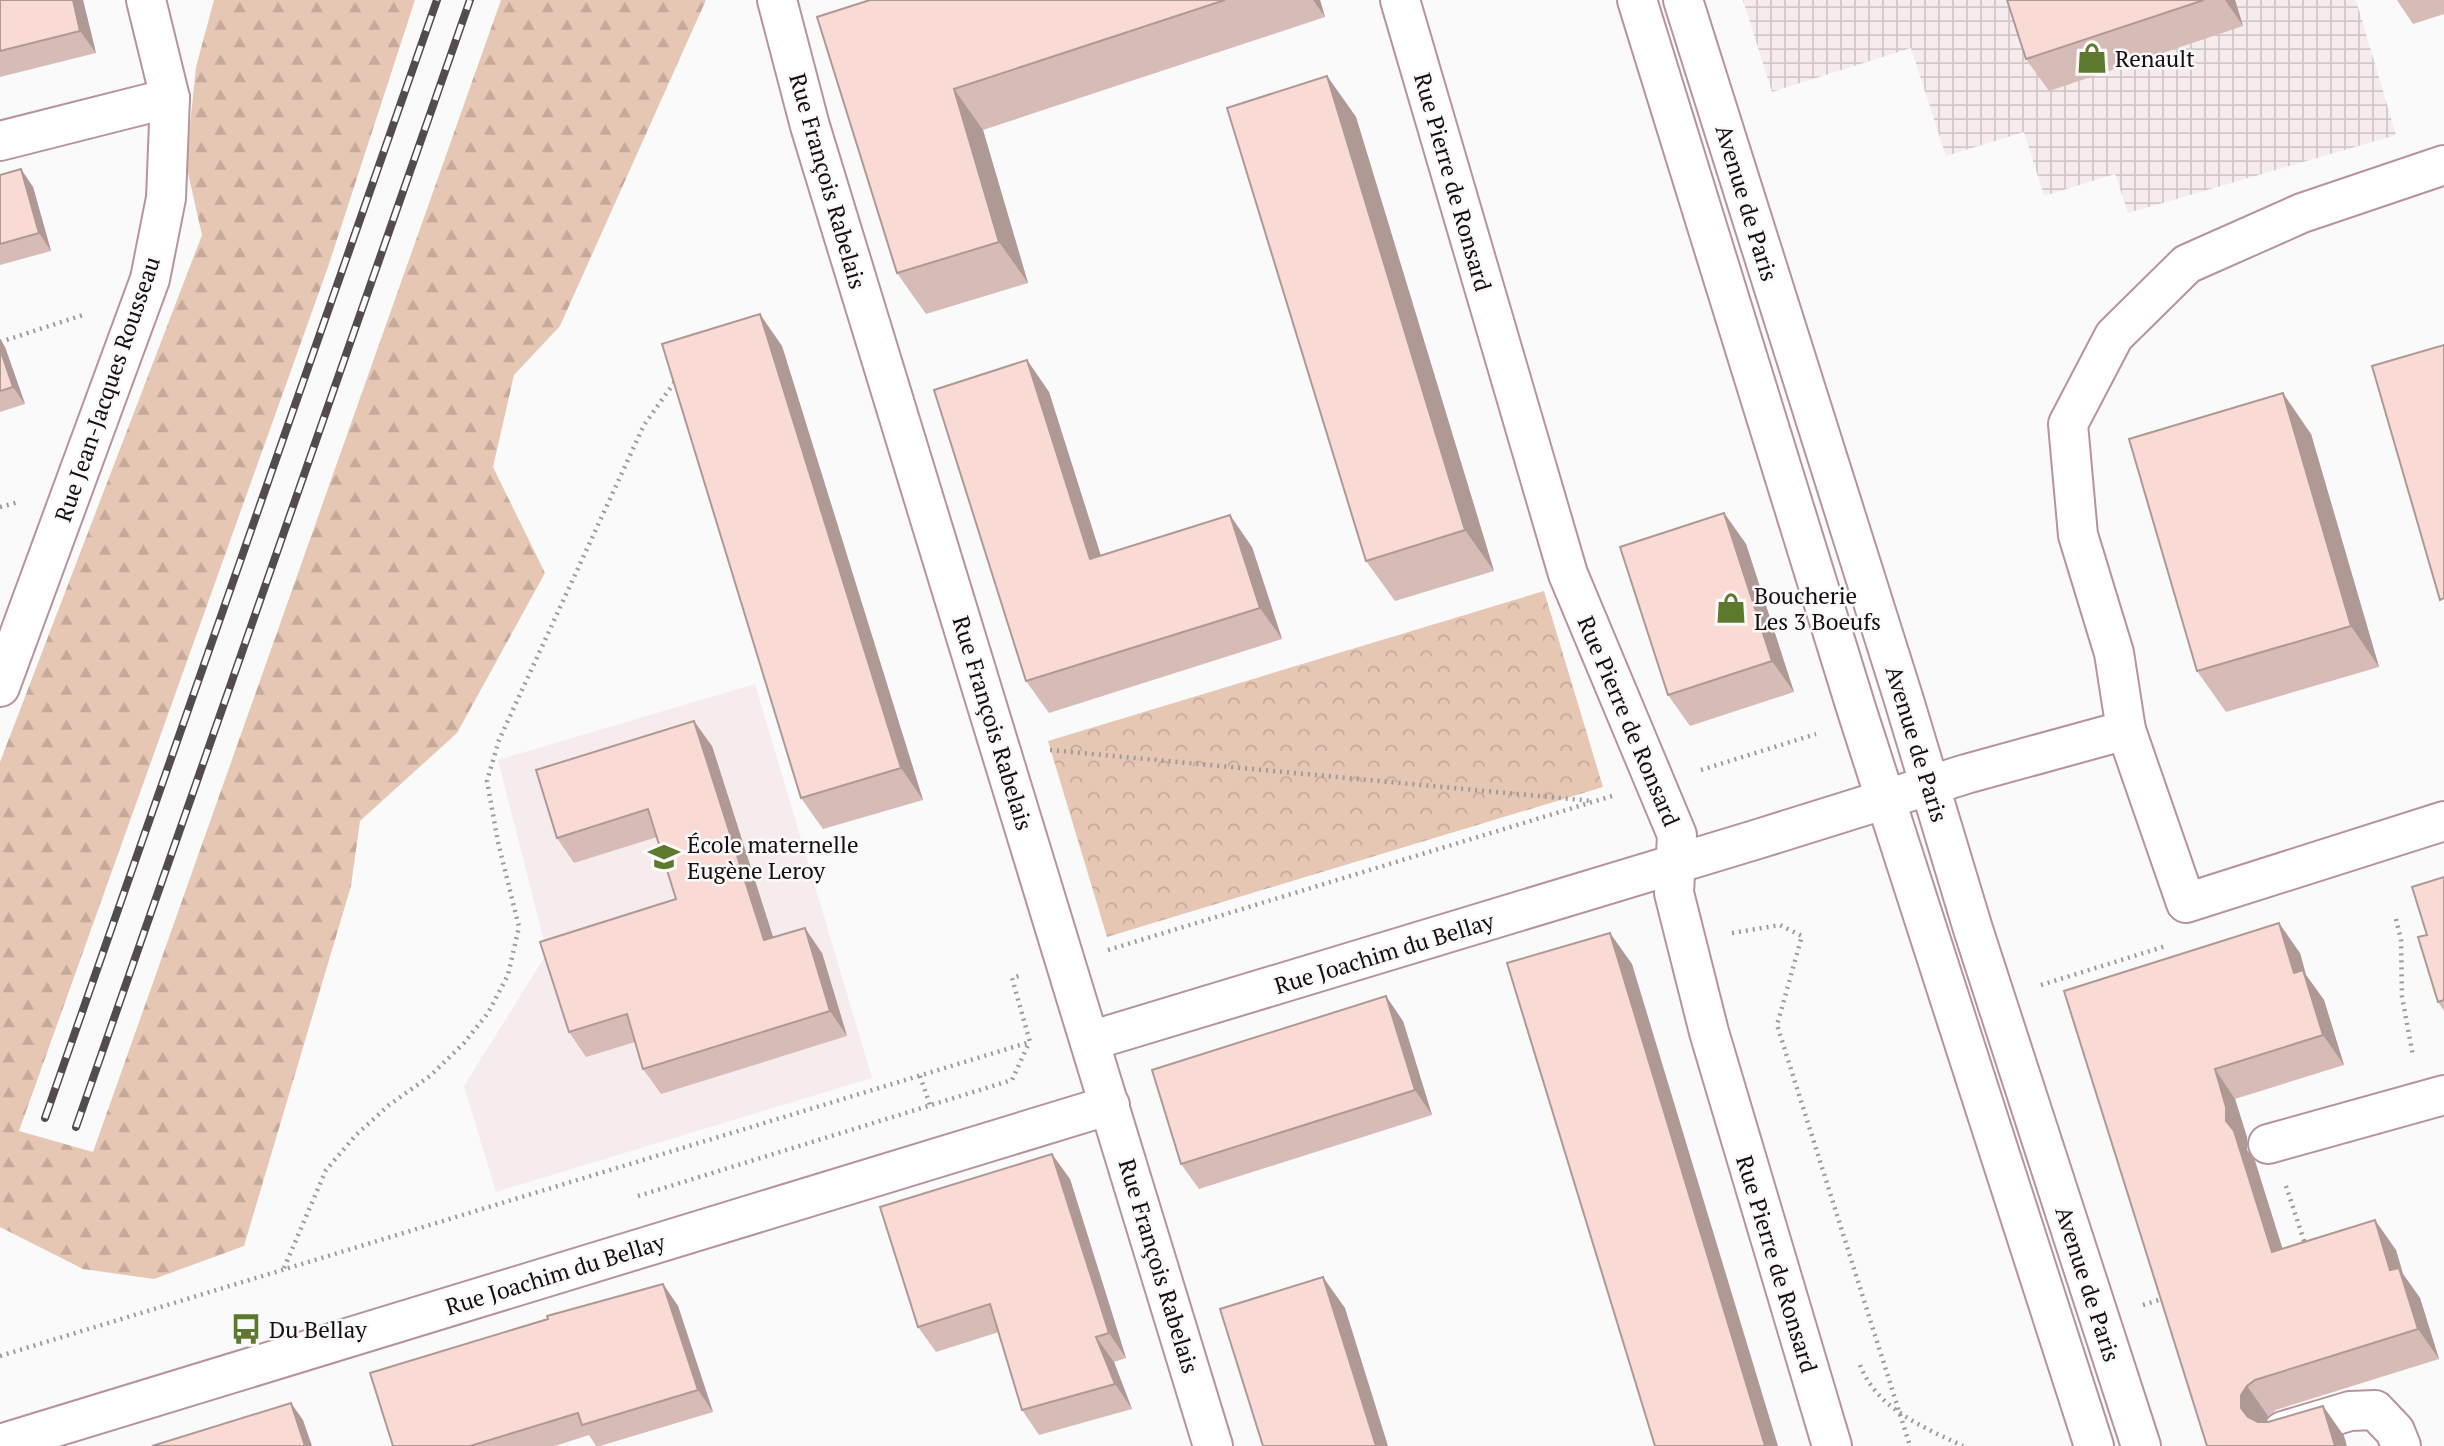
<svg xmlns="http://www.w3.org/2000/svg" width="2444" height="1446" font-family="'PT Serif',serif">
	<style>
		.built { fill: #f6ebed }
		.industrial { fill: url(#industrial-grid) }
		.forest { fill: url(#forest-firs) }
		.park { fill: url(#park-crowns) }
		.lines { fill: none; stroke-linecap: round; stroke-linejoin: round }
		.minor-casing { stroke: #b8939b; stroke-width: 42 }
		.major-casing { stroke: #b8939b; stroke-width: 42 }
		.path { stroke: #9f9a9b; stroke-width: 4.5; stroke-dasharray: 2 5; stroke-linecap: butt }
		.minor { stroke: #fff; stroke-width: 38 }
		.major { stroke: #fff; stroke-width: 38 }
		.rail-casing { stroke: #544b4d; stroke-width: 8 }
		.rail { stroke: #fafafa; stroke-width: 5; stroke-dasharray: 16; stroke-linecap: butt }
		.wall { fill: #d7bbb7 }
		.shaded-wall { fill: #af9995 }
		.building { fill: #fadad5; stroke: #af9995; stroke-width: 2 }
		.labels { text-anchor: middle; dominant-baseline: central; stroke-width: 5; stroke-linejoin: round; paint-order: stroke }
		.poi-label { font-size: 23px; fill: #1a0d10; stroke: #fafafa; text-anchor: start }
		.street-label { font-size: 23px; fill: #1a0d10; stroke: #fafafa }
	</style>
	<defs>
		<pattern id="industrial-grid" width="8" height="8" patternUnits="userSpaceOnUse" patternTransform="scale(1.75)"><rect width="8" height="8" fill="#f6ebed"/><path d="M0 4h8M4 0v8" fill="none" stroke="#d2c8ca"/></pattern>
		<pattern id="forest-firs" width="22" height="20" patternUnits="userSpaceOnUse" patternTransform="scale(1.75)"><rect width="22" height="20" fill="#e6c7b4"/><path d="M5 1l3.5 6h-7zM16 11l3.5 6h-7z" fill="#c5aa9a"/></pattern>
		<pattern id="park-crowns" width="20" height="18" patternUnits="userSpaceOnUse" patternTransform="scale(1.75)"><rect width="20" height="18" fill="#e6c7b4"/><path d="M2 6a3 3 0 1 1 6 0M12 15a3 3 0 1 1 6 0" fill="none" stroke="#c5aa9a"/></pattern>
	</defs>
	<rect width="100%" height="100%" fill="#fafafa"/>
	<!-- built -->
	<path class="built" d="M755,684L872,1078L496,1192L464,1086L547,953L498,760Z"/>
	<!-- industrial -->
	<path class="industrial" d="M1743,0H2356L2396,135L2128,213L2115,174L2044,196L2024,132L1946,156L1911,48L1772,92Z"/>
	<!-- forest -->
	<path class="forest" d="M214,0H415L328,267L19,1131L93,1152L501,0H706L560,326L514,375L493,467L545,573L457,733L360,821L351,886L244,1246L154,1279L83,1269L0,1227V762L202,235L186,164L196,67Z"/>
	<!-- park -->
	<path class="park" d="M1544,591L1603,787L1107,937L1048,741Z"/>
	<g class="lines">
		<defs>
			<g id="minor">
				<path d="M777,0L810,126L1213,1446"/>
				<path d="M1400,0L1568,574L1677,835L1674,893L1709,1032L1832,1446"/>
				<path d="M0,141L170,98"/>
				<path d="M0,687L150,279L166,198L170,98L146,0"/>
				<path d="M2126,730L2186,903L2444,821"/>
				<path d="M1090,1041L1758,839L1966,774L2126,730L2114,653L2078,535L2068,424L2114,336L2187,264L2302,213L2444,165"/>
				<path d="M2268,1144L2444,1095"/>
				<path d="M2283,1431L2350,1411L2375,1410L2395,1431L2401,1446"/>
				<path d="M0,1444L1110,1105"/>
			</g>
			<g id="major">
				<path d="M1637,0L1857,711L2094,1446"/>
				<path d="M1683,0L1903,697L1973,929L2141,1446"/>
			</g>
		</defs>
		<!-- minor casing -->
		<use href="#minor" class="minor-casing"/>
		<!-- major casing -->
		<use href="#major" class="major-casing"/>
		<!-- path -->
		<g class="path">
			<path d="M0,342L86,314"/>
			<path d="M0,507L19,502"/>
			<path d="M1050,750L1592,801"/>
			<path d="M1701,770L1816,734"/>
			<path d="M2396,919L2401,940L2402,997L2413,1056"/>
			<path d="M1732,933L1780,925L1802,936L1777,1025L1910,1446"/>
			<path d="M1108,950L1612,796"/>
			<path d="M2041,985L2166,946"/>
			<path d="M920,1076L931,1108"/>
			<path d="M2286,1186L2305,1244"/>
			<path d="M638,1196L1012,1080L1029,1043"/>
			<path d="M284,1268L326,1170L356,1135L389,1105L430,1076L464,1043L488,1013L508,975L519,927L498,842L487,781L499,740L644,425L676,380"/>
			<path d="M2143,1305L2165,1298"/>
			<path d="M0,1356L1030,1042L1012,978L1022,975"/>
			<path d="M1860,1365C1877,1409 1923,1427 1963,1446"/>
		</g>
		<!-- minor -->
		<use href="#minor" class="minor"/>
		<!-- major -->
		<use href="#major" class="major"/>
		<defs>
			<g id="rail">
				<path d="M45,1118L437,0"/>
				<path d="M76,1127L470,0"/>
			</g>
		</defs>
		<!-- rail casing -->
		<use href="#rail" class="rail-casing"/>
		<!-- rail -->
		<use href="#rail" class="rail"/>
	</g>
	<!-- wall -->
	<g class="wall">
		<path d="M0,0H83L96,53L0,77Z"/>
		<path d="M870,0H1320L1325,17L983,130L1028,283L926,314L897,273Z"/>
		<path d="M2007,0H2235L2243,26L2049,91L2026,59Z"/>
		<path d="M2397,0H2444V14L2413,24Z"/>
		<path d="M1327,76L1356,117L1494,571L1395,601L1366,561Z"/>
		<path d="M21,169L33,187L51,251L0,265V175Z"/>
		<path d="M0,339L5,347L25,404L0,412Z"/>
		<path d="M782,346L923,800L823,829L801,798Z"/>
		<path d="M1027,360L1049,392L1101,556L1252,547L1282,639L1049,713L1026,681Z"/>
		<path d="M2311,434L2379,667L2226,712L2197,671Z"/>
		<path d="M1724,513L1746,544L1794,692L1690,726L1668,695Z"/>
		<path d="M712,746L773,937L822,953L847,1036L661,1094L643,1069L635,1042L586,1057L569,1032L676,899L657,837L574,863L557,838Z"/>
		<path d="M2444,877V1011L2438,1002L2427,935Z"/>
		<path d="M2300,953L2306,975L2324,1000L2344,1065L2235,1099L2247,1137V1150L2255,1161L2282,1248L2396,1250L2403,1274L2420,1298L2439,1359L2276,1410L2268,1416L2264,1422H2268L2323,1406L2344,1436L2207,1446L2064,991Z"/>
		<path d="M1403,1021L1432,1115L1199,1189L1181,1164Z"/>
		<path d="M1070,1179L1126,1358L1114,1362L1132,1409L1039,1435L1022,1410L999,1332L936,1352L918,1327Z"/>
		<path d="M663,1284L678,1306L713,1412L600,1446H596L589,1435L555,1446H393Z"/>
	</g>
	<!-- shaded-wall -->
	<g class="shaded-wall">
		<path d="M73,0H83L96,53L80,31Z"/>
		<path d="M1313,0H1320L1325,17Z"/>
		<path d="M2225,0H2235L2243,26Z"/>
		<path d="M1327,76L1356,117L1494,571L1465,530Z"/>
		<path d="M954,89L983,130L1028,283L999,242Z"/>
		<path d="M21,169L33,187L51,251L39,233Z"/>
		<path d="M760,314L782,346L923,800L901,768Z"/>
		<path d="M0,339L5,347L25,404L13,387L0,349Z"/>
		<path d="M1027,360L1049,392L1112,591L1090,559Z"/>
		<path d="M2283,393L2311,434L2379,667L2351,626Z"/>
		<path d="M1724,513L1746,544L1794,692L1772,661Z"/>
		<path d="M1230,515L1252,547L1282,639L1260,608Z"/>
		<path d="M694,721L712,746L782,965L764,940Z"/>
		<path d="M2279,923L2300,953L2306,975L2324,1000L2344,1065L2323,1035L2294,973Z"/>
		<path d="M805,928L822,953L847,1036L830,1011Z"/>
		<path d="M1610,933L1632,964L1778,1446H1765Z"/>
		<path d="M1386,996L1403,1021L1432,1115L1415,1090Z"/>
		<path d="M2215,1069L2235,1099L2247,1137V1150L2255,1161L2293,1282L2272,1252L2226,1121Z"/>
		<path d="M1052,1154L1070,1179L1126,1358L1109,1333Z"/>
		<path d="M2375,1220L2396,1250L2403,1274L2420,1298L2439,1359L2418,1329L2390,1270Z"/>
		<path d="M1323,1277L1345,1308L1388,1446H1376Z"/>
		<path d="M663,1284L678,1306L713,1412L698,1390Z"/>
		<path d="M1096,1337L1114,1362L1132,1409L1115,1384Z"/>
		<path d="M2247,1386L2268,1416L2262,1425V1438L2241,1408V1395Z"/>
		<path d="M291,1403L303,1420L312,1446H305Z"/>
		<path d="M2323,1406L2344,1436L2347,1446H2335Z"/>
	</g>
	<!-- building -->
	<g class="building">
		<path d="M0,0H73L80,31L0,51Z"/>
		<path d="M870,0H1225L954,89L999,242L897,273L817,17Z"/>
		<path d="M2007,0H2204L2026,59Z"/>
		<path d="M1327,76L1465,530L1366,561L1227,108Z"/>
		<path d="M21,169L39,233L0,244V175Z"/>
		<path d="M760,314L901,768L801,798L662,344Z"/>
		<path d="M2444,345V598L2440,600L2372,366Z"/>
		<path d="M0,349L13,387L0,391Z"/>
		<path d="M1027,360L1090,559L1230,515L1260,608L1026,681L934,390Z"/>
		<path d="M2283,393L2351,626L2197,671L2129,439Z"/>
		<path d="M1724,513L1772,661L1668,695L1620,547Z"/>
		<path d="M694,721L764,940L805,928L830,1011L643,1069L627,1014L569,1032L540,942L676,899L648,809L557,838L536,770Z"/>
		<path d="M2444,877V1000L2438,1002L2418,937L2427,935L2412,887Z"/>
		<path d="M2279,923L2294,973L2303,970L2323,1035L2215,1069L2226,1107V1121L2234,1131L2272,1252L2375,1220L2390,1270L2399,1268L2418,1329L2255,1380L2247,1386L2241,1395V1408L2248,1417L2258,1422H2268L2323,1406L2335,1446H2207L2064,991Z"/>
		<path d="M1610,933L1765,1446H1655L1507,963Z"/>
		<path d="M1386,996L1415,1090L1181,1164L1152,1070Z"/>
		<path d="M1052,1154L1109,1333L1096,1337L1115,1384L1022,1410L990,1304L918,1327L880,1207Z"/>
		<path d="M1323,1277L1376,1446H1263L1220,1309Z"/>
		<path d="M663,1284L698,1390L582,1425L578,1413L470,1446H393L370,1373L548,1319L547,1316Z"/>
		<path d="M291,1403L305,1446H152Z"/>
	</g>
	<!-- icons -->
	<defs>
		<symbol id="shop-bare" viewBox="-9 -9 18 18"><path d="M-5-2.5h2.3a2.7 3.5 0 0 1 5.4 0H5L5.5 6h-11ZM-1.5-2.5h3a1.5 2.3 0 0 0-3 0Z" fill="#5d792e" stroke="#fafafa" stroke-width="2.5" paint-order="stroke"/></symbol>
		<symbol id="school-bare" viewBox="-9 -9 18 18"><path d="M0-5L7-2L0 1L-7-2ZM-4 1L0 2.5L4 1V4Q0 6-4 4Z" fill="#5d792e" stroke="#fafafa" stroke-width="2.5" paint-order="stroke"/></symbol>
		<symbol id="bus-bare" viewBox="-9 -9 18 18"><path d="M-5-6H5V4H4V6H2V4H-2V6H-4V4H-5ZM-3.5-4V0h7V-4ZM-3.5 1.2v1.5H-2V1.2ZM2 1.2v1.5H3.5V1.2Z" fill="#5d792e" stroke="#fafafa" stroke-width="2.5" paint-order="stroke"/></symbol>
	</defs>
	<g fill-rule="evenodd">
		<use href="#shop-bare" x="2070" y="36" width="44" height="44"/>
		<use href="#shop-bare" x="1709" y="586" width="44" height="44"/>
		<use href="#school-bare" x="642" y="835" width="44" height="44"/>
		<use href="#bus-bare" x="224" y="1307" width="44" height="44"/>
	</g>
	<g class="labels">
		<!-- poi labels -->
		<g class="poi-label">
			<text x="2115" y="58">Renault</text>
			<text x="1754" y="595">Boucherie<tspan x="1754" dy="26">Les 3 Boeufs</tspan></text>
			<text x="687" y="844">École maternelle<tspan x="687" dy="26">Eugène Leroy</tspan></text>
			<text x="269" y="1329">Du Bellay</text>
		</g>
		<!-- street labels -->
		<g class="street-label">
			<text transform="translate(828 181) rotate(74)">Rue François Rabelais</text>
			<text transform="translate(1453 182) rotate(74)">Rue Pierre de Ronsard</text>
			<text transform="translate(1747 203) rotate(73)">Avenue de Paris</text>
			<text transform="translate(107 389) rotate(-71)">Rue Jean-Jacques Rousseau</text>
			<text transform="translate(1629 721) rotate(67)">Rue Pierre de Ronsard</text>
			<text transform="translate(993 723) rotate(73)">Rue François Rabelais</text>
			<text transform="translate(1917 744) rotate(73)">Avenue de Paris</text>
			<text transform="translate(1384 953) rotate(-17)">Rue Joachim du Bellay</text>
			<text transform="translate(1777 1264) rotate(73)">Rue Pierre de Ronsard</text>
			<text transform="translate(1159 1266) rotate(73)">Rue François Rabelais</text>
			<text transform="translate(555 1274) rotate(-17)">Rue Joachim du Bellay</text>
			<text transform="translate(2088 1284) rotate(72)">Avenue de Paris</text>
		</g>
	</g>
</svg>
